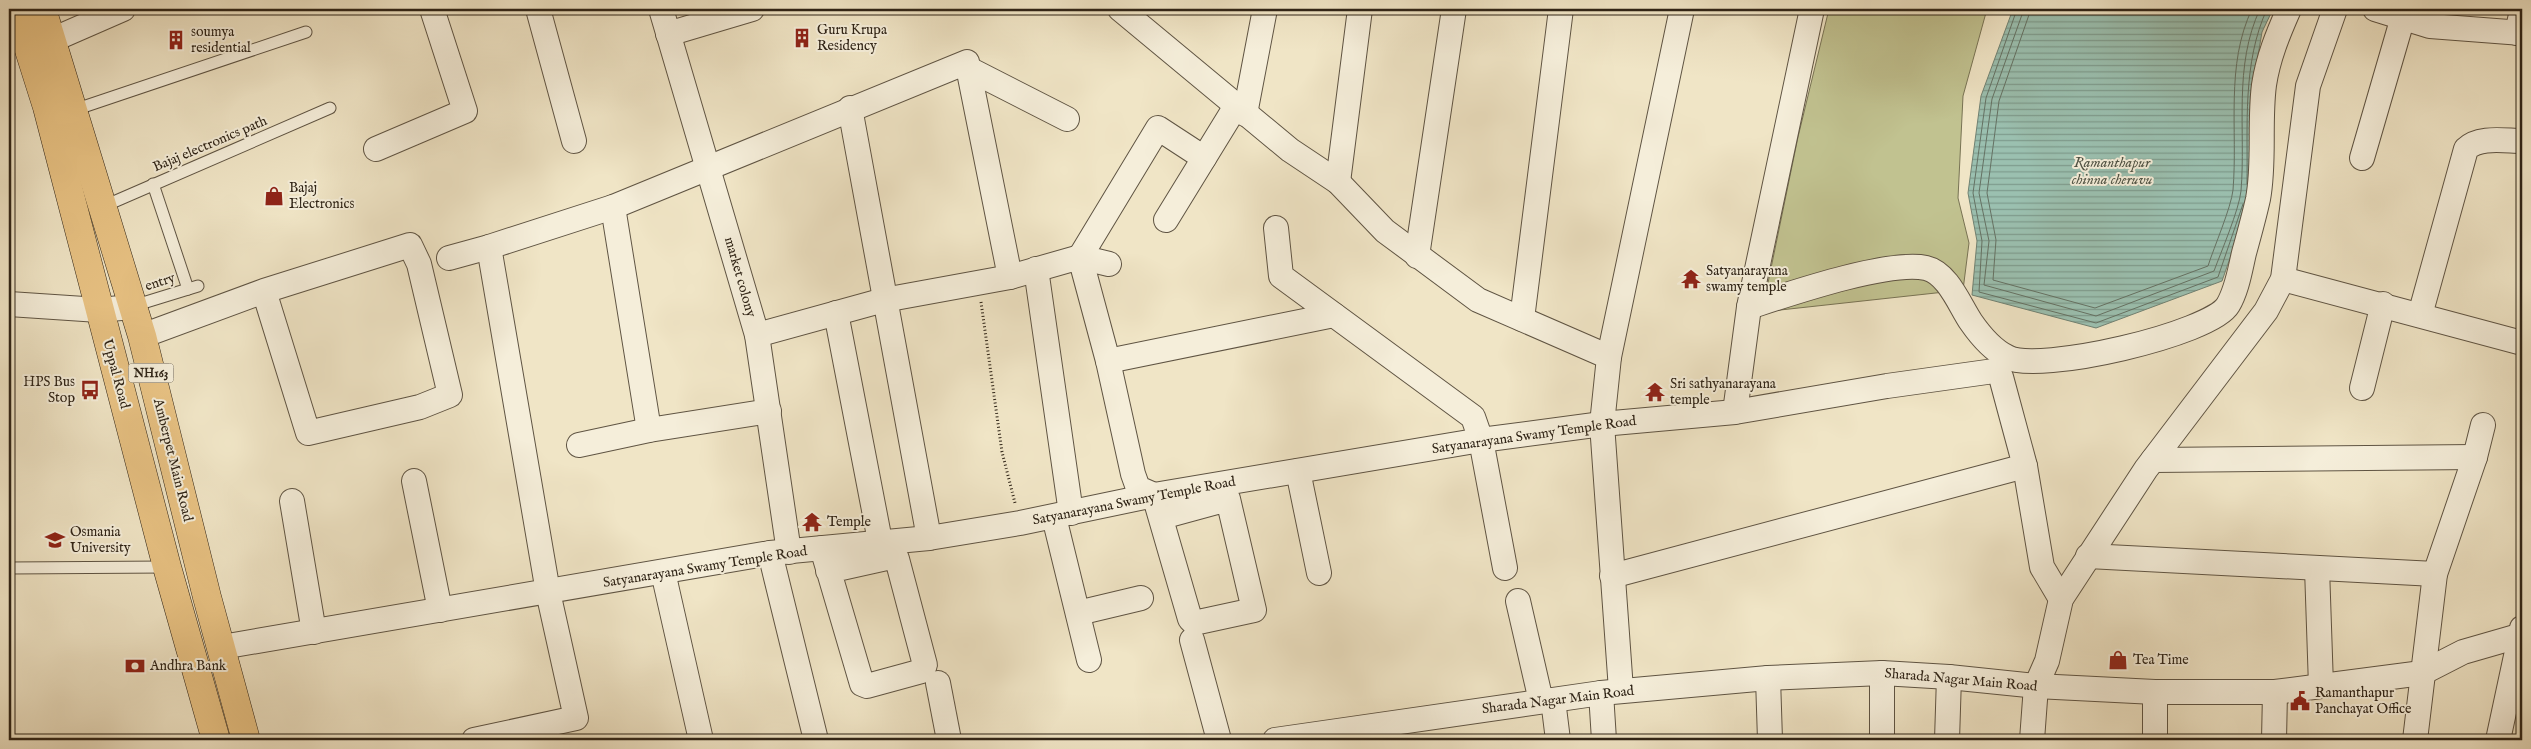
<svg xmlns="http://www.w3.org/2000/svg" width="2531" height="749" font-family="'IM FELL English',serif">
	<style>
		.green { fill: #c1c290; stroke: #787354 }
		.water { fill: url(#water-rules); stroke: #708273 }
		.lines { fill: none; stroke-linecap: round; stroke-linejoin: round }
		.shore { stroke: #657264; stroke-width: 1 }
		.lane-casing { stroke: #5f5443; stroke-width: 13 }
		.street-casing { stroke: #5f5443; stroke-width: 26 }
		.highway-casing { stroke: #2f2417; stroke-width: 29 }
		.path { stroke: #2f2417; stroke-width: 3; stroke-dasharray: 1 2.5; stroke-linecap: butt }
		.lane { stroke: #f5eeda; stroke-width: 11 }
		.street { stroke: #f5eeda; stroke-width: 24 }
		.highway { stroke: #e8c283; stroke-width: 28 }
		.labels { text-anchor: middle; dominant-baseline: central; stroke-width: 4; stroke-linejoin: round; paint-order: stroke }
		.shield { fill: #f5eeda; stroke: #6a6152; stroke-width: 1 }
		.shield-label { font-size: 12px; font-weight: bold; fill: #2f2417 }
		.poi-label { font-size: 14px; fill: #2f2417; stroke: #f5eeda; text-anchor: start }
		.street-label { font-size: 14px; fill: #2f2417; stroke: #f5eeda }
		.water-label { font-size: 15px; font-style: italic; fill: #4f5345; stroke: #f5eeda }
	</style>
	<defs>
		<pattern id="water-rules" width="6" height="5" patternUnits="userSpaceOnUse" patternTransform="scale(1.25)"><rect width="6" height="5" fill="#9bc0b0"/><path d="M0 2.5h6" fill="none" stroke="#7f9c8e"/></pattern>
	</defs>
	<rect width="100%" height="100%" fill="#f0e5c6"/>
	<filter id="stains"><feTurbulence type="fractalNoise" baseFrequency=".004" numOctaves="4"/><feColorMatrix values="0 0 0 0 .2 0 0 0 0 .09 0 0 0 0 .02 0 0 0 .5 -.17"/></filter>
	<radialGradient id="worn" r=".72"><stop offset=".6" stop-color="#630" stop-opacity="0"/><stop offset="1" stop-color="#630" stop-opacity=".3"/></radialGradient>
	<!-- green -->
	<path class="green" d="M1829,9H1987L1963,96L1958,198L1969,243L1963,290L1762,312L1798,137Z"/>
	<!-- water -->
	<path class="water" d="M2013,9H2273L2262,32L2253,85L2252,195L2222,281L2096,328L1972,295L1977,241L1968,193L1981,96Z"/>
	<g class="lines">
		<!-- shore -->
		<g class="shore">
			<path d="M2017,9L1986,98L1973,193L1982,241L1979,292L2096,323L2218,277L2243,204"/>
			<path d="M2024,9L1992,99L1979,193L1989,241L1984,285L2096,316L2214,271C2221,252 2239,210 2241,191C2246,130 2233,66 2260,9"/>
			<path d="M2031,9L1999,101L1987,193L1996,240L1993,280L2095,308L2208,266C2214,247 2231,208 2233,190C2238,130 2225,65 2252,9"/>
			<path d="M2247,184C2248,126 2242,63 2267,9"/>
		</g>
		<defs>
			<g id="lane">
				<path d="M2430,26L2435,9"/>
				<path d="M74,110L306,32"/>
				<path d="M153,184L188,289"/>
				<path d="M102,207L330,108"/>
				<path d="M133,306L198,286"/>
				<path d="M9,568L167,567"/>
			</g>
			<g id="street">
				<path d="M538,9L574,141"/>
				<path d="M661,9L757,335L789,552"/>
				<path d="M1120,9L1290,150L1338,182L1385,231L1478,300L1609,357L1602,424L1621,690"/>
				<path d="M2375,9L2430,26L2522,33"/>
				<path d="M2517,33L2522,10"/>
				<path d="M668,34L752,9"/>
				<path d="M52,40L123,9"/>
				<path d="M969,69L1067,119"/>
				<path d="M850,108L929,538"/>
				<path d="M1245,114L1265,9"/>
				<path d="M376,149L465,111L432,9"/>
				<path d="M2362,158L2403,17"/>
				<path d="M1338,182L1360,9"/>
				<path d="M613,207L649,430"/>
				<path d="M1166,220L1236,106"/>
				<path d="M1276,228L1281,276L1473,417L1481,440L1505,568"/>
				<path d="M1417,256L1454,9"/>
				<path d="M449,258L489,247"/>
				<path d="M1109,264L1080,257L1158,128L1204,158"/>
				<path d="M1036,269L1071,513"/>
				<path d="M2283,279L2522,343"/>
				<path d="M9,304L99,310L132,307"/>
				<path d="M1749,307C1789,294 1888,260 1926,268C1948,273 1960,306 1971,322C1980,335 1993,350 2007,357C2038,374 2211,334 2228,305C2237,290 2240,270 2244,253C2249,235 2254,217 2258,199C2265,162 2259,123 2264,85C2268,58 2278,34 2289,9"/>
				<path d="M836,313L880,541"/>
				<path d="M2420,315L2466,149C2479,136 2505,141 2522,141"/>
				<path d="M1522,319L1561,9"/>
				<path d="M757,335L884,300L1010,277L1080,257L1108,361L1133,474L1138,488L1154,495L1190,619L1194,623L1254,610L1228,499L1162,517"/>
				<path d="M142,336L264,291L410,245L419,264L450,395L420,407L308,433L264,291"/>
				<path d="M1609,357L1682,9"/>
				<path d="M1108,361L1334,315"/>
				<path d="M2362,388L2383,304"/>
				<path d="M1735,412L1749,307L1812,9"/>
				<path d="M579,445L649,430L769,411"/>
				<path d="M2153,460L2475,457"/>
				<path d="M1298,471L1319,573"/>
				<path d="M414,481L440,610"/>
				<path d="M292,501L314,632"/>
				<path d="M1054,517L1089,660"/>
				<path d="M822,548L862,684L867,686L922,671L925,665L897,559L891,557L828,571"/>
				<path d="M770,553L816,740"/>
				<path d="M2088,556L2435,574"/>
				<path d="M2317,568L2321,686"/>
				<path d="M663,572L701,740"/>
				<path d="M1612,576L2025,466"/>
				<path d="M1518,601L1541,701"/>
				<path d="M1078,613L1141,598"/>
				<path d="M1192,640L1219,740"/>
				<path d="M222,647L770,553L929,538L1020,523L1154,495L1481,440L1602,424L1735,412L1887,386L1994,371L2001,377L2025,466L2042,567L2061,599"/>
				<path d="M1768,678L1770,740"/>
				<path d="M938,683L949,740"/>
				<path d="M1601,693L1604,740"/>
				<path d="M1553,700L1558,740"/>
				<path d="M474,740L576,718L548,592L489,247L613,207L967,62L1010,277"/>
				<path d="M1275,740L1601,693L1768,678L1882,673L1949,677L2036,686L2155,692H2275L2422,673L2463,652L2522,635"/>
				<path d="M1882,740V673"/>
				<path d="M1947,740L1949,677"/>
				<path d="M2032,740L2036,686L2047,661L2061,599L2146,469L2266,311L2283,279L2308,86L2335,9"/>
				<path d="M2155,740V692"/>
				<path d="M2274,740L2275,692"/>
				<path d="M2415,740L2435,574L2475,457L2483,425"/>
				<path d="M2498,740L2522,628"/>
			</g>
			<g id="highway">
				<path d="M16,9L47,107L167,567L216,740"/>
				<path d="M42,9L142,336L207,597L246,740"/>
			</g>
		</defs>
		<!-- lane casing -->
		<use href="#lane" class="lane-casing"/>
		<!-- street casing -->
		<use href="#street" class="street-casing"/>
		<!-- highway casing -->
		<use href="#highway" class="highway-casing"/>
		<!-- path -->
		<path class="path" d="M981,302L1002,452L1015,503"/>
		<!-- lane -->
		<use href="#lane" class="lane"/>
		<!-- street -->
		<use href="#street" class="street"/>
		<!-- highway -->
		<use href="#highway" class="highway"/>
	</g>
	<!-- icons -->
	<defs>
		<symbol id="building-bare" viewBox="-9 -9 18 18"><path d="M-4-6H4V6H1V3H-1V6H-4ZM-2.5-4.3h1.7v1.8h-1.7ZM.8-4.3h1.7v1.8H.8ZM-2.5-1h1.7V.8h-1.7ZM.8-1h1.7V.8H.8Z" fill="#8f2418" stroke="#f5eeda" stroke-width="2.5" paint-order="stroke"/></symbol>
		<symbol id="shop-bare" viewBox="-9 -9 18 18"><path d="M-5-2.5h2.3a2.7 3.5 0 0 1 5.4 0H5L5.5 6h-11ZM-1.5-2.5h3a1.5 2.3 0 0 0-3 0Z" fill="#8f2418" stroke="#f5eeda" stroke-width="2.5" paint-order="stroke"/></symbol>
		<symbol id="temple-bare" viewBox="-9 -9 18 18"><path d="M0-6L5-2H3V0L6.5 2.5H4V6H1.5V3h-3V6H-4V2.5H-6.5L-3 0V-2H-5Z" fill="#8f2418" stroke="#f5eeda" stroke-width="2.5" paint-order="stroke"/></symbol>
		<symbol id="bus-bare" viewBox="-9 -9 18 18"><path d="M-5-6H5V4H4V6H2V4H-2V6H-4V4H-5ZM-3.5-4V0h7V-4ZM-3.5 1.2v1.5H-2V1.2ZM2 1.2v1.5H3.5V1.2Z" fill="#8f2418" stroke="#f5eeda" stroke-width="2.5" paint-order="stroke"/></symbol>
		<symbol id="university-bare" viewBox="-9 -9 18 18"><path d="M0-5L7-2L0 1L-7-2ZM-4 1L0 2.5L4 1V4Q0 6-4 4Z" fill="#8f2418" stroke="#f5eeda" stroke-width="2.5" paint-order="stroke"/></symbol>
		<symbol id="bank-bare" viewBox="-9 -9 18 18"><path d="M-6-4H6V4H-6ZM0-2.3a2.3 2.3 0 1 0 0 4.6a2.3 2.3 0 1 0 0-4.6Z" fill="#8f2418" stroke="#f5eeda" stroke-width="2.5" paint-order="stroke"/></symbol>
		<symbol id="civic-bare" viewBox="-9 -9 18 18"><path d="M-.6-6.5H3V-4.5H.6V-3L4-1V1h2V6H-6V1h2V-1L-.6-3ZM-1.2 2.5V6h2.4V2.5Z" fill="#8f2418" stroke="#f5eeda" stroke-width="2.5" paint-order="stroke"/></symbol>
	</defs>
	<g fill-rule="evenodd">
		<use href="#building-bare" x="788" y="24" width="28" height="28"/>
		<use href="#building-bare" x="162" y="26" width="28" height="28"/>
		<use href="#shop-bare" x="260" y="182" width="28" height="28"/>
		<use href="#temple-bare" x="1677" y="265" width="28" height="28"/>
		<use href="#bus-bare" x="76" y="376" width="28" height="28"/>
		<use href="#temple-bare" x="1641" y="378" width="28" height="28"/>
		<use href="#temple-bare" x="798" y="508" width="28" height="28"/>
		<use href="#university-bare" x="41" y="526" width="28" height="28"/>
		<use href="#shop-bare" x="2104" y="646" width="28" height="28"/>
		<use href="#bank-bare" x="121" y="652" width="28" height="28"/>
		<use href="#civic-bare" x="2286" y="687" width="28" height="28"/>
	</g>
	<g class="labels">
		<!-- shield labels -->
		<rect class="shield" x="128.5" y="363.5" width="45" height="19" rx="4"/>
		<g class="shield-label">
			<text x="151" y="373">NH163</text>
		</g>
		<!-- poi labels -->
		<g class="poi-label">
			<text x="817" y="30">Guru Krupa<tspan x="817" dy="16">Residency</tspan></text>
			<text x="191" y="32">soumya<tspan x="191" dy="16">residential</tspan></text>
			<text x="289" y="188">Bajaj<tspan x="289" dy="16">Electronics</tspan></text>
			<text x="1706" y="271">Satyanarayana<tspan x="1706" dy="16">swamy temple</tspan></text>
			<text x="75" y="382" text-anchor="end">HPS Bus<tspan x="75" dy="16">Stop</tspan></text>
			<text x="1670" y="384">Sri sathyanarayana<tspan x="1670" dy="16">temple</tspan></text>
			<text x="827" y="522">Temple</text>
			<text x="70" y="532">Osmania<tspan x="70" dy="16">University</tspan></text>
			<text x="2133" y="660">Tea Time</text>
			<text x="150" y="666">Andhra Bank</text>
			<text x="2315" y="693">Ramanthapur<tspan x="2315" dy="16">Panchayat Office</tspan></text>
		</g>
		<!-- street labels -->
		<g class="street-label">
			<text transform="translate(210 144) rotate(-23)">Bajaj electronics path</text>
			<text transform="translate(740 277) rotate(74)">market colony</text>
			<text transform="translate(160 282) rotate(-18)">entry</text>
			<text transform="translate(116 374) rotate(75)">Uppal Road</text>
			<text transform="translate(1534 435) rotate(-8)">Satyanarayana Swamy Temple Road</text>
			<text transform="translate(173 460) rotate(76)">Amberpet Main Road</text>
			<text transform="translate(1134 501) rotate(-11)">Satyanarayana Swamy Temple Road</text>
			<text transform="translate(705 567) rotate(-9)">Satyanarayana Swamy Temple Road</text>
			<text transform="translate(1961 680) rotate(5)">Sharada Nagar Main Road</text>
			<text transform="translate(1558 700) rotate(-7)">Sharada Nagar Main Road</text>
		</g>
		<!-- water labels -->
		<g class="water-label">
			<text x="2112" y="162">Ramanthapur<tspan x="2112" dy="17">chinna cheruvu</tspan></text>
		</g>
	</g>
	<!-- margin -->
	<rect width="2531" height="749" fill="none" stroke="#f0e5c6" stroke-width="30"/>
	<rect x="10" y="10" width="2511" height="729" fill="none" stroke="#2f2417" stroke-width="2.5"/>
	<rect x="15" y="15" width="2501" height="719" fill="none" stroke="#2f2417"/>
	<rect width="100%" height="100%" filter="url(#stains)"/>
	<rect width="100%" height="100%" fill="url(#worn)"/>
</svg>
